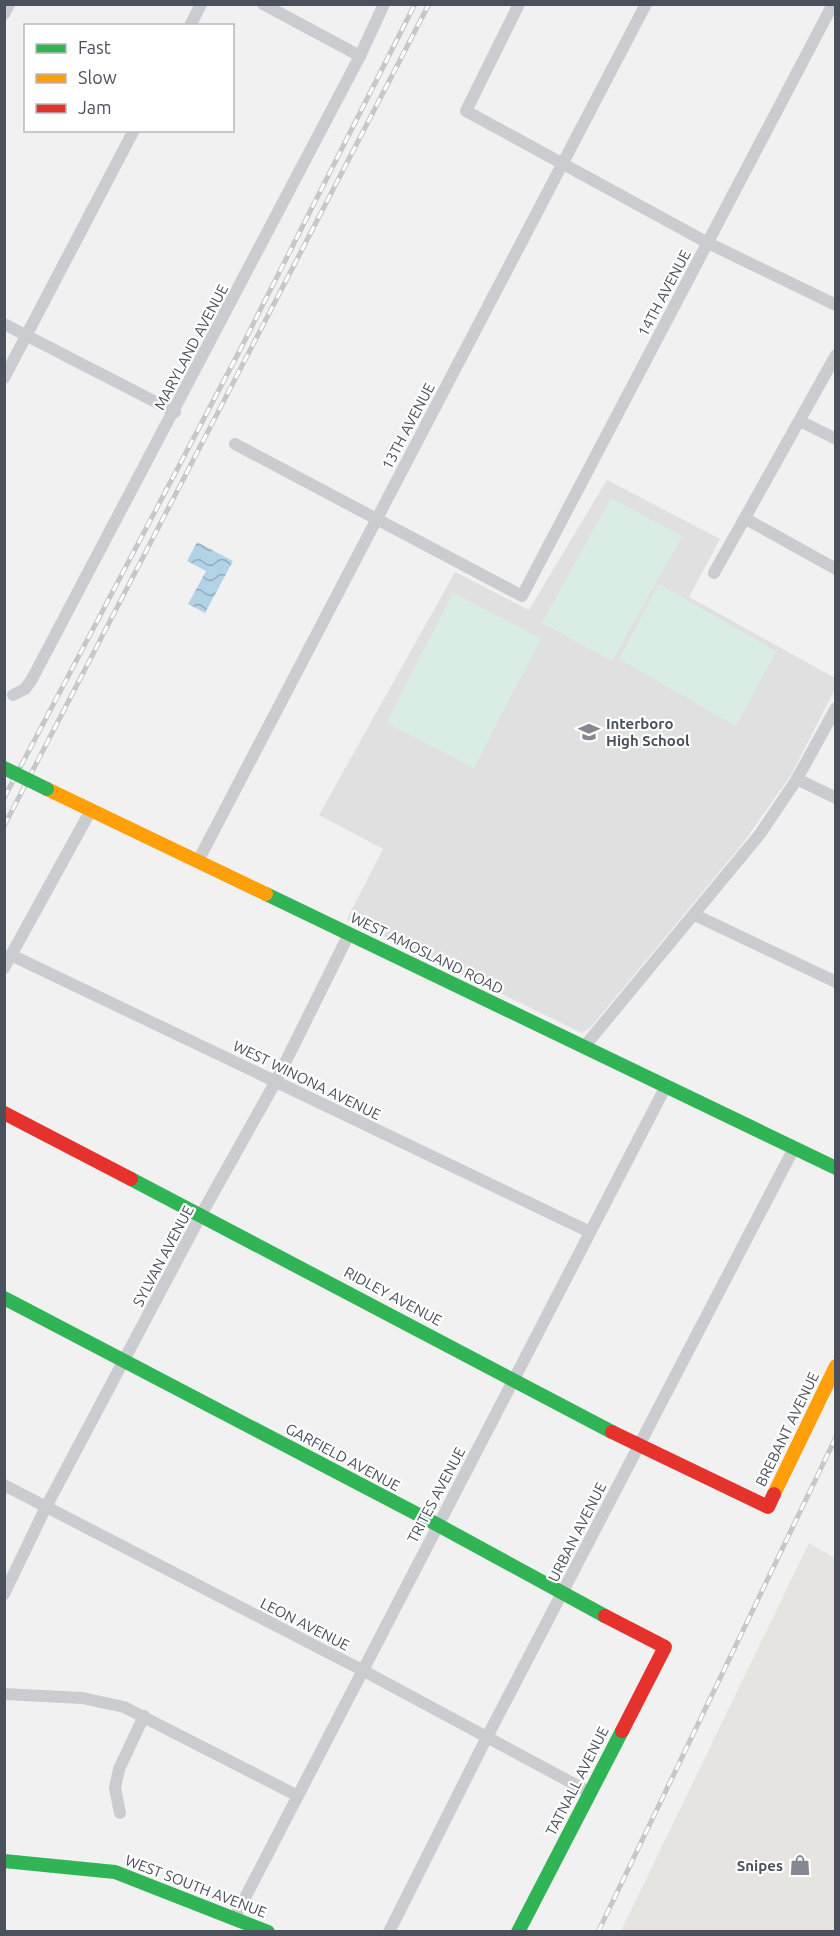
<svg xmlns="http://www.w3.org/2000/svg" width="840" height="1936" font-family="Ubuntu,sans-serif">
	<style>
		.commercial { fill: #e5e4e0 }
		.education { fill: #e0e0e1 }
		.park { fill: #d9ede5 }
		.water { fill: url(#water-waves) }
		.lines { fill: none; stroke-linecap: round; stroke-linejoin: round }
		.street { stroke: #cbcccf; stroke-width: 12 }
		.fast { stroke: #30b455; stroke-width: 14 }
		.slow { stroke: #ff9f0a; stroke-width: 14 }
		.jam { stroke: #e5322d; stroke-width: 14 }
		.rail-casing { stroke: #c6c7c9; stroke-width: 5 }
		.rail { stroke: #fff; stroke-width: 3; stroke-dasharray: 9; stroke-linecap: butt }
		.fast-bridge { stroke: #30b455; stroke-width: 14 }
		.labels { text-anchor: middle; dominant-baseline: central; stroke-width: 4.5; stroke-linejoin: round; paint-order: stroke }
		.street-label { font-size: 15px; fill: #4a505c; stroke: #fff }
		.poi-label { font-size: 15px; font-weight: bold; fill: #4a505c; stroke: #fff; text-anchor: start }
	</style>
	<defs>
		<pattern id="water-waves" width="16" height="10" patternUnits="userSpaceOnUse" patternTransform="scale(1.5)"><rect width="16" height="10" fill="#b2d2e6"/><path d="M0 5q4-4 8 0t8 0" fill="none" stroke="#93adbe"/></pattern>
	</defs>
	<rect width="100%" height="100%" fill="#f2f1f1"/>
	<!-- commercial -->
	<path class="commercial" d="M809,1543L835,1558V1931H621Z"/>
	<!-- education -->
	<path class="education" d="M607,480L720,539L689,597L835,678V689L791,775L743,843L591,1027L582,1033L347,919L383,849L319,815L455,572L529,610Z"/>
	<!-- park -->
	<g class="park">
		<path d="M611,498L682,536L612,661L542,623Z"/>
		<path d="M659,584L776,651L736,726L619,659Z"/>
		<path d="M453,593L541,638L474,768L386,723Z"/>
	</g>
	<!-- water -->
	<path class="water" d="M197,542L233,561L205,613L188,604L206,571L187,561Z"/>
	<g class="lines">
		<!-- street -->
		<g class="street">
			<path d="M263,4L360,56"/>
			<path d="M519,4L466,111L708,243L836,305"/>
			<path d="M4,14L9,4"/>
			<path d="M190,26L201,4"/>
			<path d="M4,324L175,412"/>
			<path d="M4,378L134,130"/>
			<path d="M800,421L836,439"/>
			<path d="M235,444L522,596L833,4"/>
			<path d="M746,519L836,569"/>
			<path d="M714,573L836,355"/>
			<path d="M13,695L25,689L32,679L360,56L384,4"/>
			<path d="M797,779L836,798"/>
			<path d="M198,861L646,4"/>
			<path d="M695,915L836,982"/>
			<path d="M11,955L590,1232"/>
			<path d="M4,968L91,810"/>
			<path d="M584,1047L760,834L797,779L836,708"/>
			<path d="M4,1485L362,1670L589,1792"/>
			<path d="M4,1594L46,1507L201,1215L276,1081L349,934"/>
			<path d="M4,1694L82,1698L124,1707L296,1795"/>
			<path d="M120,1813L115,1788L119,1769L144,1716"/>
			<path d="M234,1919L666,1086"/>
			<path d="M389,1932L487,1737L794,1148"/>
		</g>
		<!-- fast -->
		<g class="fast">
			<path d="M266,894L836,1168"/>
			<path d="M131,1179L612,1432"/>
			<path d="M4,1298L438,1525L605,1616"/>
			<path d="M4,1861L115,1872L268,1932"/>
			<path d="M518,1932L622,1731"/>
		</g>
		<!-- slow -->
		<g class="slow">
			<path d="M47,789L266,894"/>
			<path d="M774,1494L836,1366"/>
		</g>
		<!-- jam -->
		<g class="jam">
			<path d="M4,1113L131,1179"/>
			<path d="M612,1432L768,1507L774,1494"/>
			<path d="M605,1616L665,1647L622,1731"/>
		</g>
		<defs>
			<g id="rail">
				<path d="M4,798L240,350L415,4"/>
				<path d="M4,826L429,4"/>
				<path d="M598,1932L836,1437"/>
			</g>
		</defs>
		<!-- rail casing -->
		<use href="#rail" class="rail-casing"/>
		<!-- rail -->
		<use href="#rail" class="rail"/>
		<!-- fast-bridge -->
		<path class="fast-bridge" d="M4,768L47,789"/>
	</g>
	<!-- icons -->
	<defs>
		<symbol id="school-bare" viewBox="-9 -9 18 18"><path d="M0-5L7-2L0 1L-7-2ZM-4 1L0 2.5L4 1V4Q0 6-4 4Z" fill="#858890" stroke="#fff" stroke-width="2.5" paint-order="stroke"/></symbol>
		<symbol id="shop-bare" viewBox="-9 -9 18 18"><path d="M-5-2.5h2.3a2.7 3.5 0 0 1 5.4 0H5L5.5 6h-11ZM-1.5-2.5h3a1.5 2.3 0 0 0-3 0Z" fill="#858890" stroke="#fff" stroke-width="2.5" paint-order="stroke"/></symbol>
	</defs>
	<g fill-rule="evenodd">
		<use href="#school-bare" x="574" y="717" width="30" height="30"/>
		<use href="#shop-bare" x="785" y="1850" width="30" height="30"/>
	</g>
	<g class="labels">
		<!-- street labels -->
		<g class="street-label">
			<text transform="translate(664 293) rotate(-62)">14TH AVENUE</text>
			<text transform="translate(191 347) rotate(-62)">MARYLAND AVENUE</text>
			<text transform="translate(408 426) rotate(-62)">13TH AVENUE</text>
			<text transform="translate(427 953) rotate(26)">WEST AMOSLAND ROAD</text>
			<text transform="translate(307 1080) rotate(26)">WEST WINONA AVENUE</text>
			<text transform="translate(163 1256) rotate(-62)">SYLVAN AVENUE</text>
			<text transform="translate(393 1296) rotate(28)">RIDLEY AVENUE</text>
			<text transform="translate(787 1429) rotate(-64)">BREBANT AVENUE</text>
			<text transform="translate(343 1457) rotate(28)">GARFIELD AVENUE</text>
			<text transform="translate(436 1495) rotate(-62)">TRITES AVENUE</text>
			<text transform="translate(577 1532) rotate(-63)">URBAN AVENUE</text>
			<text transform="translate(305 1624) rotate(27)">LEON AVENUE</text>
			<text transform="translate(577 1781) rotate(-63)">TATNALL AVENUE</text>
			<text transform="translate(196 1886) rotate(21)">WEST SOUTH AVENUE</text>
		</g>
		<!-- poi labels -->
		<g class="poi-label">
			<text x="606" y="723">Interboro<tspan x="606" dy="17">High School</tspan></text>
			<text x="783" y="1865" text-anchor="end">Snipes</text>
		</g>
	</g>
	<!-- border -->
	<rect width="840" height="1936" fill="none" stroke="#4a505c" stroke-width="12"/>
	<!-- legend -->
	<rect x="24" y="24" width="210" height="108" fill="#ffffff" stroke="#b7b9be" stroke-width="1.5"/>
	<rect x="36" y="44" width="30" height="9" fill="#30b455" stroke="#b7b9be" stroke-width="1.5"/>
	<text x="78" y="54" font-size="18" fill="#4a505c">Fast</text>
	<rect x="36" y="74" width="30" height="9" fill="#ff9f0a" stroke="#b7b9be" stroke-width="1.5"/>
	<text x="78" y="84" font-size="18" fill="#4a505c">Slow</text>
	<rect x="36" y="104" width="30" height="9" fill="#e5322d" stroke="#b7b9be" stroke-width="1.5"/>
	<text x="78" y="114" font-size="18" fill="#4a505c">Jam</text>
</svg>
